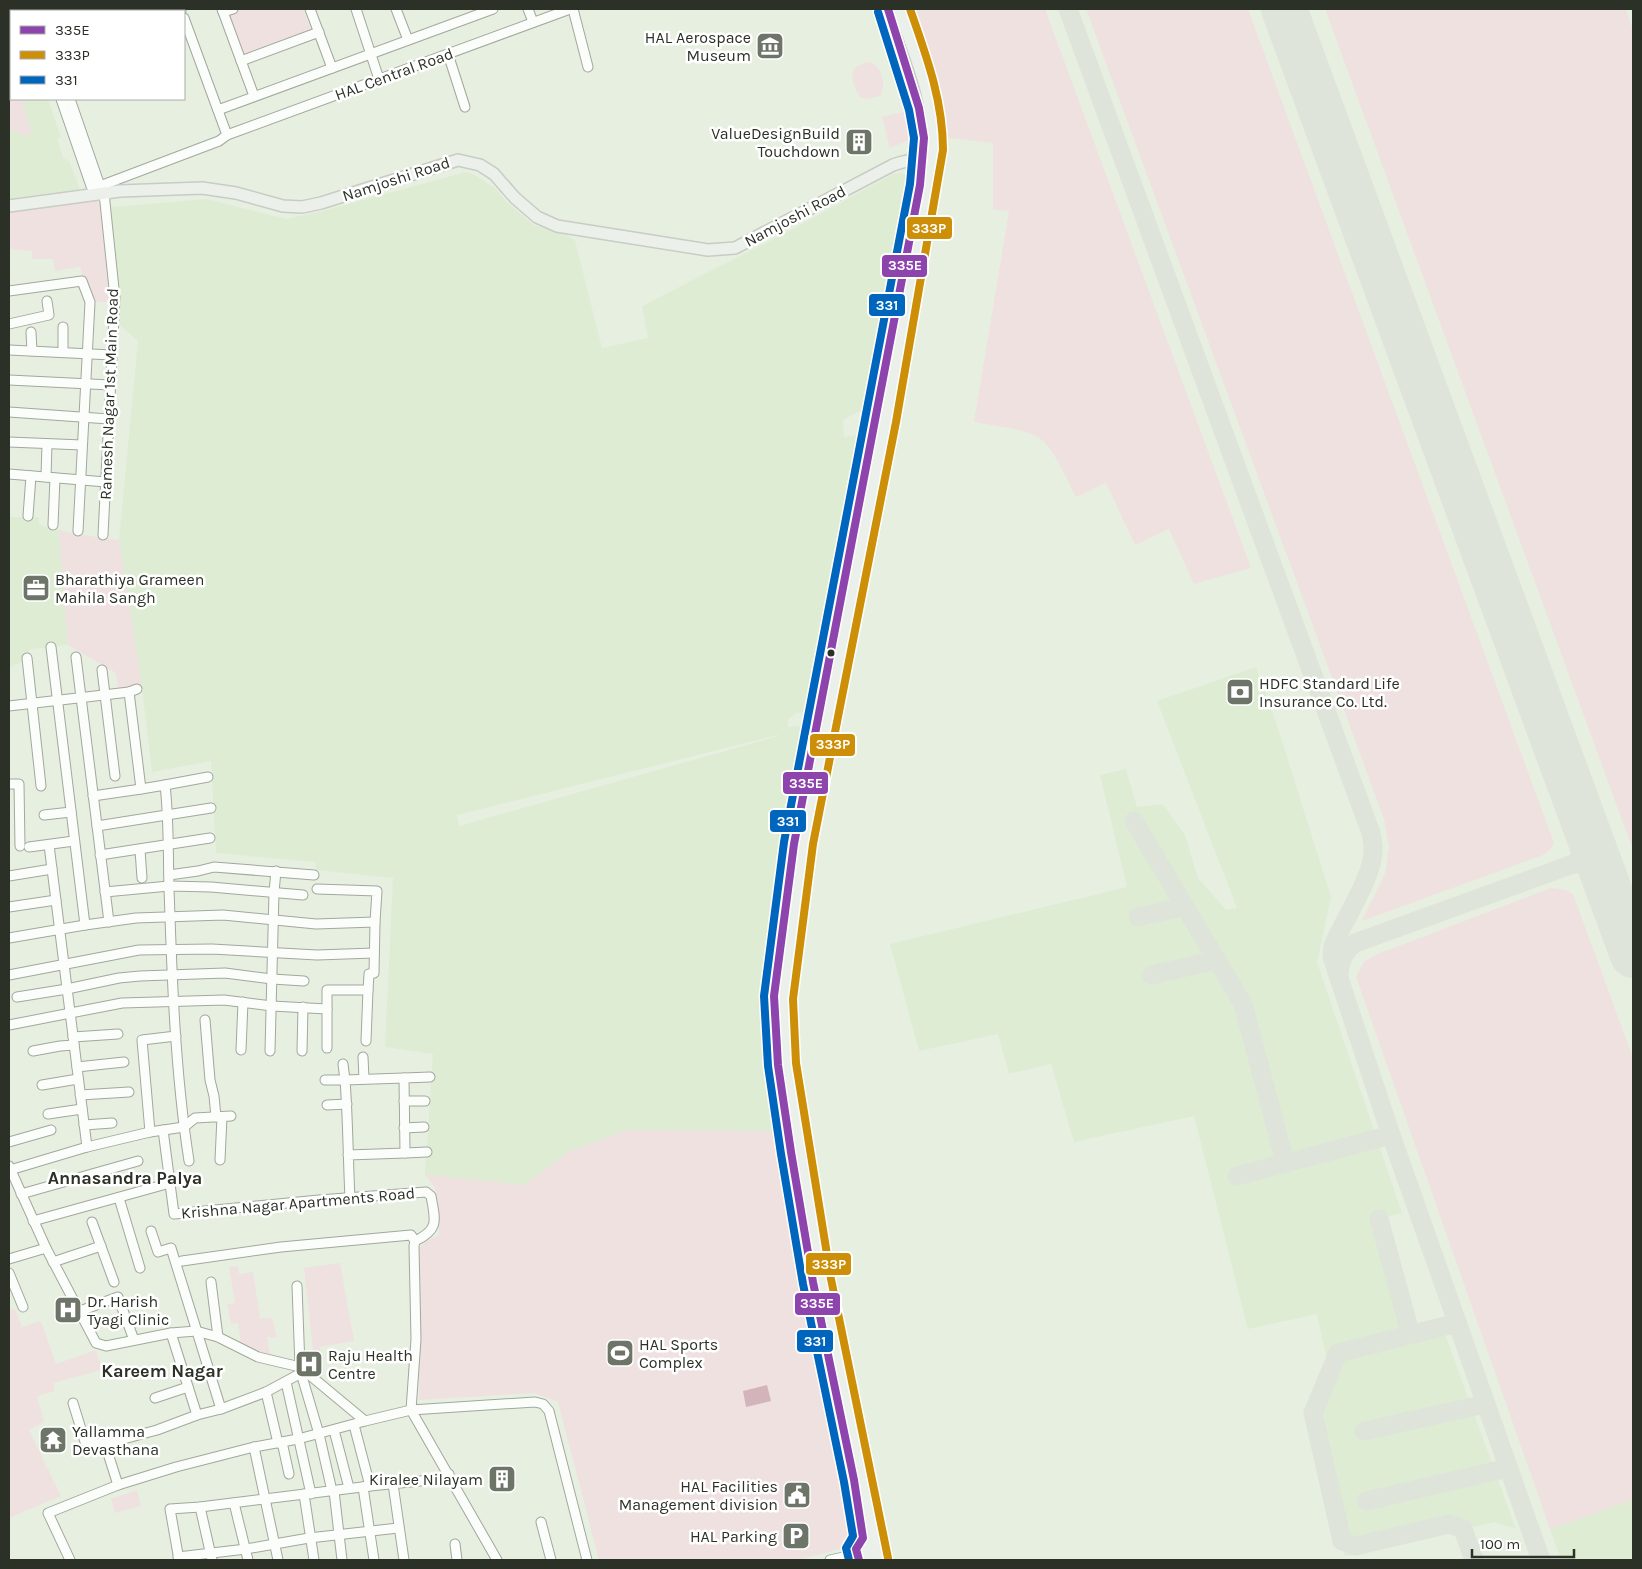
<svg xmlns="http://www.w3.org/2000/svg" width="1642" height="1569" font-family="Karla,sans-serif">
	<style>
		.built { fill: #deecd4; fill-rule: evenodd }
		.green { fill: #efe1e0 }
		.water { fill: #d3b4bb }
		.lines { fill: none; stroke-linecap: round; stroke-linejoin: round }
		.taxiway { stroke: #dee4da; stroke-width: 19 }
		.runway { stroke: #dee4da; stroke-width: 46 }
		.minor-casing { stroke: #a1a89c; stroke-width: 11 }
		.major-casing { stroke: #c8ccc5; stroke-width: 14 }
		.minor { stroke: #fbfdfa; stroke-width: 9 }
		.major { stroke: #ecf0ea; stroke-width: 11 }
		.bus-1-casing { stroke: #fff; stroke-width: 11 }
		.bus-2-casing { stroke: #fff; stroke-width: 11 }
		.bus-3-casing { stroke: #fff; stroke-width: 11 }
		.bus-1 { stroke: #8e44ad; stroke-width: 8 }
		.bus-2 { stroke: #ce8f08; stroke-width: 8 }
		.bus-3 { stroke: #0065bd; stroke-width: 8 }
		.bus-dot { fill: #2c3127; stroke: #fff; stroke-width: 2 }
		.labels { text-anchor: middle; dominant-baseline: central; stroke-width: 5; stroke-linejoin: round; paint-order: stroke }
		.poi-label { font-size: 16px; fill: #2c3127; stroke: #fff; text-anchor: start }
		.street-label { font-size: 16px; fill: #2c3127; stroke: #fff }
		.neighbourhood-label { font-size: 18px; font-weight: bold; fill: #2c3127; stroke: #fff }
		.line-badge { stroke: #fff; stroke-width: 2 }
		.badge-label { font-size: 14px; text-anchor: middle; font-weight: bold; fill: #fff }
	</style>
	<rect width="100%" height="100%" fill="#e7efe1"/>
	<!-- built -->
	<g class="built">
		<path d="M9,9H19L20,11H11V99H48L61,137L57,139L63,158L69,161L80,189L9,199Z"/>
		<path d="M51,9H175L176,11H52Z"/>
		<path d="M466,172L476,176L495,188L508,203L534,225L566,235L575,240L602,348L648,338L642,306L787,232L893,174L903,173L908,178L873,404L843,420L844,437L856,435L862,441L864,451L812,712L796,713L788,720V727L799,726L809,728L793,793L768,1004V1047L778,1131L627,1130L568,1152L524,1185L425,1175L433,1054L385,1047L393,878L316,870L315,862L216,853L211,761L152,772L142,688L119,540L138,341L117,323L110,207L206,199L286,219L319,212ZM778,735V736L459,826L457,815Z"/>
		<path d="M9,517H39V525L59,530L68,645L31,649L24,655V662L13,665L9,670Z"/>
		<path d="M1256,667L1278,728L1331,897L1317,962L1402,1213L1384,1218L1414,1324L1421,1328L1434,1325L1439,1318L1516,1529L1495,1522L1345,1556L1309,1394L1332,1384L1317,1314L1248,1329L1194,1116L1074,1142L1051,1064L1009,1074L998,1034L919,1051L890,944L1127,887L1100,775L1126,769L1137,807L1163,804L1185,835L1198,878L1226,910L1237,908L1157,701Z"/>
		<path d="M1633,1500V1560H1561L1550,1529Z"/>
	</g>
	<!-- green -->
	<g class="green">
		<path d="M238,9H303L312,33L244,57L228,12Z"/>
		<path d="M907,9H1045L1251,568L1194,584L1169,529L1135,545L1106,483L1076,497C1068,482 1055,451 1042,440C1027,428 993,426 974,422L1009,211L993,209V143L942,137V111Z"/>
		<path d="M1086,9H1248L1554,843L1551,849L1543,855L1362,921L1385,874L1389,847L1384,819Z"/>
		<path d="M1325,9H1626L1633,30V850Z"/>
		<path d="M870,62C882,67 887,86 880,96L866,99L860,97C850,80 847,65 870,62Z"/>
		<path d="M9,71L11,81V99H22L31,131L27,137L9,129Z"/>
		<path d="M907,111L914,138L890,148L882,117Z"/>
		<path d="M96,199L103,211L111,302H91L80,267L55,271L53,259H32V251L9,249L10,211Z"/>
		<path d="M59,530L76,534L119,540L142,688L118,690L116,673L68,645Z"/>
		<path d="M1551,888L1566,890L1573,894L1633,1058V1500L1550,1529L1356,977L1364,962L1375,955Z"/>
		<path d="M627,1130L778,1131L825,1384L848,1481C840,1503 856,1526 848,1547L798,1560H599L558,1402L534,1393L419,1400L420,1321L419,1248L426,1241L439,1235L438,1203L435,1188L425,1175L524,1185L568,1152Z"/>
		<path d="M340,1263L354,1341L320,1347L322,1368L315,1369L304,1268Z"/>
		<path d="M238,1266L239,1274L253,1272L260,1318H272L277,1338L267,1337L270,1355L241,1345L238,1323L231,1324L227,1304L235,1303L229,1267Z"/>
		<path d="M15,1309L22,1327L41,1321L56,1364L96,1350L102,1370L53,1383L55,1391L37,1396L44,1422L29,1430L61,1496L9,1518V1310Z"/>
		<path d="M137,1490L141,1506L115,1513L111,1499Z"/>
	</g>
	<!-- water -->
	<path class="water" d="M767,1385L771,1401L746,1407L743,1391Z"/>
	<g class="lines">
		<!-- taxiway -->
		<g class="taxiway">
			<path d="M1068,9L1371,833C1372,838 1373,844 1373,849C1374,874 1347,915 1336,939L1333,946L1332,957L1391,1135L1541,1560"/>
			<path d="M1134,821L1243,1004L1285,1162"/>
			<path d="M1573,864L1587,862L1602,871"/>
			<path d="M1138,917L1184,907"/>
			<path d="M1152,975L1216,960"/>
			<path d="M1339,975C1340,961 1344,951 1355,943L1573,864C1583,858 1588,851 1591,840"/>
			<path d="M1237,1176L1391,1135"/>
			<path d="M1379,1219L1409,1328L1407,1335"/>
			<path d="M1457,1323L1338,1353L1313,1413L1342,1541L1355,1546L1449,1524L1463,1529L1474,1560"/>
			<path d="M1364,1431L1485,1404"/>
			<path d="M1366,1501L1508,1468"/>
		</g>
		<!-- runway -->
		<path class="runway" d="M1284,9L1633,955"/>
		<defs>
			<g id="minor">
				<path d="M29,9L30,11"/>
				<path d="M38,9L39,11"/>
				<path d="M180,9L181,11"/>
				<path d="M222,9L254,96"/>
				<path d="M310,9L332,68"/>
				<path d="M356,9L379,79"/>
				<path d="M396,9L408,40"/>
				<path d="M528,9L533,22"/>
				<path d="M573,9L588,67"/>
				<path d="M223,12L233,9"/>
				<path d="M184,18L227,135"/>
				<path d="M448,54L465,107"/>
				<path d="M241,61L319,32"/>
				<path d="M61,99L91,186L98,194"/>
				<path d="M70,99L100,186L99,191"/>
				<path d="M218,110L493,9"/>
				<path d="M100,186L219,141L227,135L570,9"/>
				<path d="M9,291L82,281L90,302L78,531"/>
				<path d="M9,324L49,315L47,301"/>
				<path d="M63,327V352"/>
				<path d="M31,332L32,351"/>
				<path d="M9,350L112,355"/>
				<path d="M9,380L111,385"/>
				<path d="M9,412L109,419"/>
				<path d="M9,442L82,445"/>
				<path d="M9,474L106,482"/>
				<path d="M46,477L47,444"/>
				<path d="M28,516L31,476"/>
				<path d="M53,525L55,478"/>
				<path d="M103,535L115,298L104,193"/>
				<path d="M51,647L85,925"/>
				<path d="M76,657L109,922"/>
				<path d="M27,658L41,786"/>
				<path d="M102,670L115,776"/>
				<path d="M129,692L141,789L165,785C169,819 168,853 169,888C172,979 175,1071 189,1161"/>
				<path d="M9,706L129,692L137,689"/>
				<path d="M9,784H19L20,846"/>
				<path d="M165,785L208,777"/>
				<path d="M93,796L141,789"/>
				<path d="M44,815L71,812"/>
				<path d="M97,826L211,808"/>
				<path d="M49,845L87,1147"/>
				<path d="M29,847L74,841"/>
				<path d="M140,850L142,878"/>
				<path d="M100,855L210,838"/>
				<path d="M169,875L198,871L214,867L314,875"/>
				<path d="M9,876L52,869"/>
				<path d="M317,889L377,891L375,922"/>
				<path d="M105,892L169,886L211,887L303,895"/>
				<path d="M9,907L56,900"/>
				<path d="M9,938L85,925L136,918L223,915L316,924L375,922L374,973L369,974L368,990H327V1009L272,1006L224,1000L122,1003L9,1025"/>
				<path d="M9,975L139,950L212,949L317,955L374,953"/>
				<path d="M17,997L67,989L119,978L140,976L225,973L272,979L304,981"/>
				<path d="M327,1009V1048"/>
				<path d="M205,1020L210,1080L214,1096L216,1117"/>
				<path d="M73,1037L118,1034"/>
				<path d="M366,1041L368,990"/>
				<path d="M241,1050L243,1002"/>
				<path d="M33,1051L60,1046L74,1045"/>
				<path d="M270,1051L274,892L276,871"/>
				<path d="M302,1051L303,1007"/>
				<path d="M363,1057L364,1079"/>
				<path d="M77,1067L124,1062"/>
				<path d="M404,1078L430,1077"/>
				<path d="M325,1080H345L343,1064"/>
				<path d="M42,1085L78,1079"/>
				<path d="M80,1095L129,1092"/>
				<path d="M404,1101H425"/>
				<path d="M327,1105L347,1104"/>
				<path d="M48,1114L82,1109"/>
				<path d="M84,1125L112,1123"/>
				<path d="M404,1128L424,1127"/>
				<path d="M163,1130L174,1214L319,1200L426,1192L431,1196C435,1220 440,1229 415,1241L414,1246L416,1339L411,1410"/>
				<path d="M150,1132L142,1040L176,1036"/>
				<path d="M9,1142L51,1130"/>
				<path d="M405,1153L427,1152"/>
				<path d="M348,1155L405,1153L404,1078L345,1080C348,1119 348,1159 350,1198"/>
				<path d="M220,1160L222,1117"/>
				<path d="M9,1166L46,1248L96,1343L106,1346L171,1333L196,1331L218,1337L258,1357L300,1367L365,1421L411,1410L535,1402L543,1404L549,1411L587,1560"/>
				<path d="M10,1170L87,1147L150,1132L184,1127L195,1118L231,1116"/>
				<path d="M21,1194L138,1161"/>
				<path d="M119,1198L140,1268"/>
				<path d="M33,1221L170,1183"/>
				<path d="M92,1222L114,1282"/>
				<path d="M151,1231L158,1252L171,1248L221,1409"/>
				<path d="M9,1259L46,1248"/>
				<path d="M182,1261L281,1247L411,1235L415,1241"/>
				<path d="M53,1262L101,1246"/>
				<path d="M9,1273L23,1307"/>
				<path d="M211,1282L218,1337"/>
				<path d="M297,1286L300,1367"/>
				<path d="M80,1311L118,1297L134,1340"/>
				<path d="M171,1333L197,1415"/>
				<path d="M301,1373L319,1434L332,1491"/>
				<path d="M286,1382L311,1494"/>
				<path d="M266,1392L278,1443"/>
				<path d="M155,1398L188,1387"/>
				<path d="M73,1403L85,1442L105,1444"/>
				<path d="M411,1410L497,1560"/>
				<path d="M354,1425L370,1486"/>
				<path d="M334,1430L349,1488"/>
				<path d="M282,1442L289,1474"/>
				<path d="M254,1447L278,1560"/>
				<path d="M393,1484L404,1560"/>
				<path d="M118,1485L105,1444L157,1430L197,1415L221,1409L266,1392L305,1371"/>
				<path d="M363,1487L374,1560"/>
				<path d="M334,1491L342,1560"/>
				<path d="M304,1494L314,1560"/>
				<path d="M234,1503L248,1560"/>
				<path d="M200,1507L212,1560"/>
				<path d="M541,1522L551,1560"/>
				<path d="M455,1544L457,1560"/>
				<path d="M178,1557L246,1549L309,1538L398,1528"/>
				<path d="M70,1560L48,1513L118,1485L176,1467L254,1447L298,1439L365,1421"/>
				<path d="M179,1560L170,1509L200,1507L370,1486L440,1479L449,1474"/>
				<path d="M830,1560L857,1554"/>
			</g>
			<g id="major">
				<path d="M888,9L919,108L924,138L919,191"/>
				<path d="M9,206L120,191L202,188L236,193L283,206L302,207L321,203L458,160L480,165L494,174L515,198L537,217L557,226L708,250L735,248L893,165C904,161 916,158 927,162"/>
				<path d="M778,1053L774,996L794,844L914,215"/>
				<path d="M779,1074L802,1214"/>
				<path d="M826,1343L854,1480L867,1560"/>
				<path d="M859,1560L856,1549L863,1538"/>
				<path d="M878,1560L821,1281L802,1168L786,1064L783,999L803,842L886,420L933,149C936,100 914,54 899,9"/>
			</g>
		</defs>
		<!-- minor casing -->
		<use href="#minor" class="minor-casing"/>
		<!-- major casing -->
		<use href="#major" class="major-casing"/>
		<!-- minor -->
		<use href="#minor" class="minor"/>
		<!-- major -->
		<use href="#major" class="major"/>
		<defs>
			<path id="bus-1" d="M859,1560L856,1549L863,1538L854,1480L813,1282L791,1152L778,1065L774,996L794,844L920,185L924,138L919,108L888,9"/>
			<path id="bus-2" d="M888,1558L831,1279L796,1063L793,999L813,844L896,422L943,150C943,100 926,55 910,9"/>
			<path id="bus-3" d="M849,1560L846,1548L853,1536L844,1482L803,1284L781,1154L768,1066L764,996L784,842L910,184L914,138L909,110L878,12"/>
		</defs>
		<!-- bus-1 casing -->
		<use href="#bus-1" class="bus-1-casing"/>
		<!-- bus-2 casing -->
		<use href="#bus-2" class="bus-2-casing"/>
		<!-- bus-3 casing -->
		<use href="#bus-3" class="bus-3-casing"/>
		<!-- bus-1 -->
		<use href="#bus-1" class="bus-1"/>
		<!-- bus-2 -->
		<use href="#bus-2" class="bus-2"/>
		<!-- bus-3 -->
		<use href="#bus-3" class="bus-3"/>
	</g>
	<!-- icons -->
	<defs>
		<symbol id="museum-square" viewBox="-11 -11 22 22"><rect x="-9" y="-9" width="18" height="18" rx="4" fill="#6d7468" stroke="#fff"/><path d="M0-6L6-3V-2H-6V-3ZM-5-1h2V3h-2ZM-1-1h2V3h-2ZM3-1h2V3H3ZM-6 4H6V6H-6Z" fill="#fff"/></symbol>
		<symbol id="building-square" viewBox="-11 -11 22 22"><rect x="-9" y="-9" width="18" height="18" rx="4" fill="#6d7468" stroke="#fff"/><path d="M-4-6H4V6H1V3H-1V6H-4ZM-2.5-4.3h1.7v1.8h-1.7ZM.8-4.3h1.7v1.8H.8ZM-2.5-1h1.7V.8h-1.7ZM.8-1h1.7V.8H.8Z" fill="#fff"/></symbol>
		<symbol id="office-square" viewBox="-11 -11 22 22"><rect x="-9" y="-9" width="18" height="18" rx="4" fill="#6d7468" stroke="#fff"/><path d="M-6-3h4V-5.5h4V-3h4V5H-6ZM-1-4.5V-3h2v-1.5ZM-6 0V1H6V0Z" fill="#fff"/></symbol>
		<symbol id="bank-square" viewBox="-11 -11 22 22"><rect x="-9" y="-9" width="18" height="18" rx="4" fill="#6d7468" stroke="#fff"/><path d="M-6-4H6V4H-6ZM0-2.3a2.3 2.3 0 1 0 0 4.6a2.3 2.3 0 1 0 0-4.6Z" fill="#fff"/></symbol>
		<symbol id="hospital-square" viewBox="-11 -11 22 22"><rect x="-9" y="-9" width="18" height="18" rx="4" fill="#6d7468" stroke="#fff"/><path d="M-5-5h3v3.5h4V-5h3V5h-3V1.5h-4V5h-3Z" fill="#fff"/></symbol>
		<symbol id="stadium-square" viewBox="-11 -11 22 22"><rect x="-9" y="-9" width="18" height="18" rx="4" fill="#6d7468" stroke="#fff"/><path d="M0-5a6.5 5 0 1 0 0 10a6.5 5 0 1 0 0-10ZM-3.5-1.8h7v3.6h-7Z" fill="#fff"/></symbol>
		<symbol id="temple-square" viewBox="-11 -11 22 22"><rect x="-9" y="-9" width="18" height="18" rx="4" fill="#6d7468" stroke="#fff"/><path d="M0-6L5-2H3V0L6.5 2.5H4V6H1.5V3h-3V6H-4V2.5H-6.5L-3 0V-2H-5Z" fill="#fff"/></symbol>
		<symbol id="civic-square" viewBox="-11 -11 22 22"><rect x="-9" y="-9" width="18" height="18" rx="4" fill="#6d7468" stroke="#fff"/><path d="M-.6-6.5H3V-4.5H.6V-3L4-1V1h2V6H-6V1h2V-1L-.6-3ZM-1.2 2.5V6h2.4V2.5Z" fill="#fff"/></symbol>
		<symbol id="parking-square" viewBox="-11 -11 22 22"><rect x="-9" y="-9" width="18" height="18" rx="4" fill="#6d7468" stroke="#fff"/><path d="M-3.5-5.5H1a3.5 3.5 0 0 1 0 7H-1V5.5H-3.5ZM-1-3.4V-.6H.8a1.4 1.4 0 0 0 0-2.8Z" fill="#fff"/></symbol>
	</defs>
	<g fill-rule="evenodd">
		<use href="#museum-square" x="754" y="30" width="32" height="32"/>
		<use href="#building-square" x="843" y="126" width="32" height="32"/>
		<use href="#office-square" x="20" y="572" width="32" height="32"/>
		<use href="#bank-square" x="1224" y="676" width="32" height="32"/>
		<use href="#hospital-square" x="52" y="1294" width="32" height="32"/>
		<use href="#stadium-square" x="604" y="1337" width="32" height="32"/>
		<use href="#hospital-square" x="293" y="1348" width="32" height="32"/>
		<use href="#temple-square" x="37" y="1424" width="32" height="32"/>
		<use href="#building-square" x="486" y="1463" width="32" height="32"/>
		<use href="#civic-square" x="781" y="1479" width="32" height="32"/>
		<use href="#parking-square" x="780" y="1520" width="32" height="32"/>
	</g>
	<!-- markers -->
	<circle class="bus-dot" cx="831" cy="653" r="4.5"/>
	<g class="labels">
		<!-- poi labels -->
		<g class="poi-label">
			<text x="751" y="37" text-anchor="end">HAL Aerospace<tspan x="751" dy="18">Museum</tspan></text>
			<text x="840" y="133" text-anchor="end">ValueDesignBuild<tspan x="840" dy="18">Touchdown</tspan></text>
			<text x="55" y="579">Bharathiya Grameen<tspan x="55" dy="18">Mahila Sangh</tspan></text>
			<text x="1259" y="683">HDFC Standard Life<tspan x="1259" dy="18">Insurance Co. Ltd.</tspan></text>
			<text x="87" y="1301">Dr. Harish<tspan x="87" dy="18">Tyagi Clinic</tspan></text>
			<text x="639" y="1344">HAL Sports<tspan x="639" dy="18">Complex</tspan></text>
			<text x="328" y="1355">Raju Health<tspan x="328" dy="18">Centre</tspan></text>
			<text x="72" y="1431">Yallamma<tspan x="72" dy="18">Devasthana</tspan></text>
			<text x="483" y="1479" text-anchor="end">Kiralee Nilayam</text>
			<text x="778" y="1486" text-anchor="end">HAL Facilities<tspan x="778" dy="18">Management division</tspan></text>
			<text x="777" y="1536" text-anchor="end">HAL Parking</text>
		</g>
		<!-- street labels -->
		<g class="street-label">
			<text transform="translate(394 74) rotate(-20)">HAL Central Road</text>
			<text transform="translate(396 179) rotate(-18)">Namjoshi Road</text>
			<text transform="translate(795 216) rotate(-28)">Namjoshi Road</text>
			<text transform="translate(109 394) rotate(-88)">Ramesh Nagar 1st Main Road</text>
			<text transform="translate(298 1203) rotate(-5)">Krishna Nagar Apartments Road</text>
		</g>
		<!-- neighbourhood labels -->
		<g class="neighbourhood-label">
			<text x="125" y="1178">Annasandra Palya</text>
			<text x="162" y="1371">Kareem Nagar</text>
		</g>
	</g>
	<g class="line-badge">
		<rect x="906" y="216" width="47" height="24" rx="5" fill="#ce8f08"/>
		<rect x="881" y="254" width="47" height="24" rx="5" fill="#8e44ad"/>
		<rect x="868" y="293" width="38" height="24" rx="5" fill="#0065bd"/>
		<rect x="809" y="733" width="47" height="24" rx="5" fill="#ce8f08"/>
		<rect x="782" y="771" width="47" height="24" rx="5" fill="#8e44ad"/>
		<rect x="769" y="809" width="38" height="24" rx="5" fill="#0065bd"/>
		<rect x="805" y="1252" width="47" height="24" rx="5" fill="#ce8f08"/>
		<rect x="794" y="1292" width="47" height="24" rx="5" fill="#8e44ad"/>
		<rect x="796" y="1329" width="38" height="24" rx="5" fill="#0065bd"/>
	</g>
	<g class="badge-label">
		<text x="929" y="233">333P</text>
		<text x="905" y="270">335E</text>
		<text x="887" y="310">331</text>
		<text x="833" y="749">333P</text>
		<text x="806" y="788">335E</text>
		<text x="788" y="826">331</text>
		<text x="829" y="1269">333P</text>
		<text x="817" y="1308">335E</text>
		<text x="815" y="1346">331</text>
	</g>
	<!-- border -->
	<rect width="1642" height="1569" fill="none" stroke="#2c3127" stroke-width="20"/>
	<!-- legend -->
	<rect x="10" y="10" width="175" height="90" fill="#ffffff" stroke="#abada9"/>
	<rect x="20" y="26" width="25" height="8" fill="#8e44ad" stroke="#abada9"/>
	<text x="55" y="35" font-size="15" fill="#2c3127">335E</text>
	<rect x="20" y="51" width="25" height="8" fill="#ce8f08" stroke="#abada9"/>
	<text x="55" y="60" font-size="15" fill="#2c3127">333P</text>
	<rect x="20" y="76" width="25" height="8" fill="#0065bd" stroke="#abada9"/>
	<text x="55" y="85" font-size="15" fill="#2c3127">331</text>
	<!-- scale -->
	<path d="M1472 1549v8h102v-8" fill="none" stroke="#2c3127" stroke-width="2.5"/>
	<text x="1480" y="1549" font-size="15" fill="#2c3127" stroke="#ffffff" stroke-width="4" paint-order="stroke">100 m</text>
</svg>
